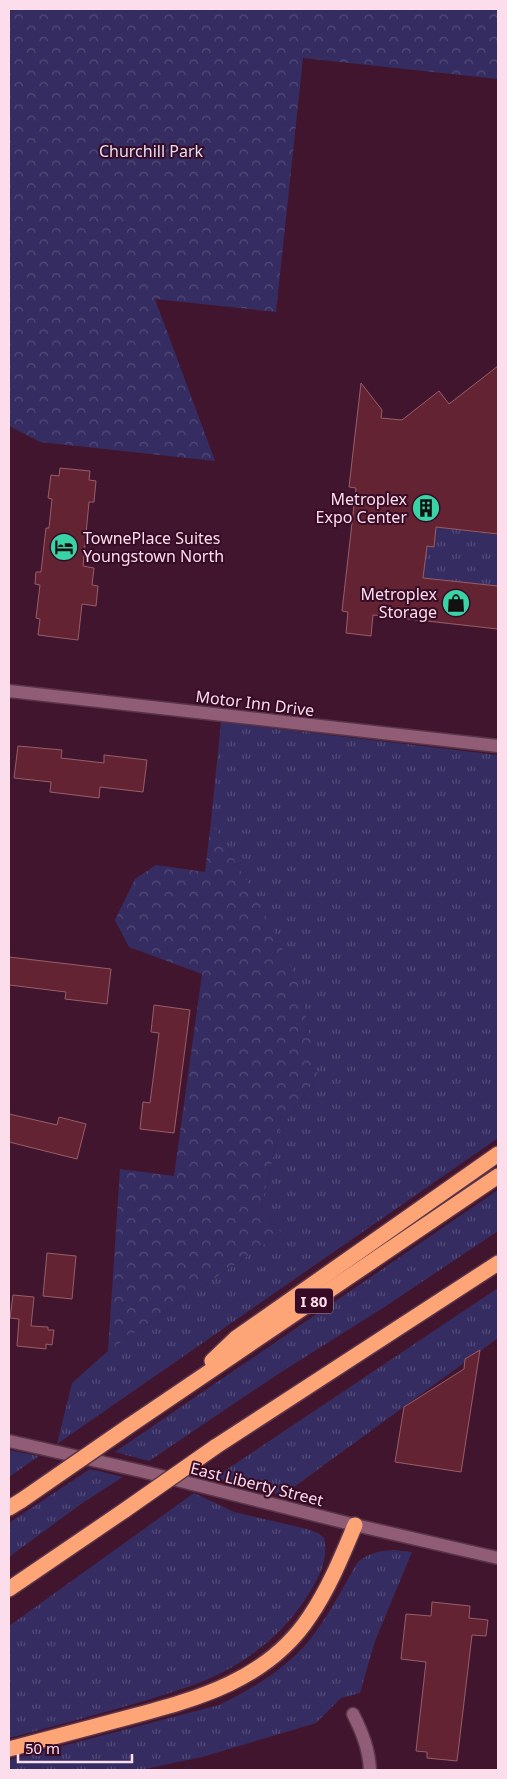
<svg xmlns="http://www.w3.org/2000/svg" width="507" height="1779" font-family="'Noto Sans',sans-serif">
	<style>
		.grass { fill: url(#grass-tufts) }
		.forest { fill: url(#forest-crowns) }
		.building { fill: #632333; stroke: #975e68 }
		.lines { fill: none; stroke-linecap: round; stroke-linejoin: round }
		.minor-casing { stroke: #5a354a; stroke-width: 15 }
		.tertiary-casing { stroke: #5a354a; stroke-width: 15 }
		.secondary-casing { stroke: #5a354a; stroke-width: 15 }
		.motorway-casing { stroke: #5a354a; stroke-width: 18 }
		.minor { stroke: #905c76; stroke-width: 12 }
		.tertiary { stroke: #905c76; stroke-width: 12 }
		.secondary { stroke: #905c76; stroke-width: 12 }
		.motorway { stroke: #fea577; stroke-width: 15 }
		.motorway-bridge-casing { stroke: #5a354a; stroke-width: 18; stroke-linecap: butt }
		.motorway-bridge { stroke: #fea577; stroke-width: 15 }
		.labels { text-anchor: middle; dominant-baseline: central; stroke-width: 4; stroke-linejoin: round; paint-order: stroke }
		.shield { fill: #370b25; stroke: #c19eb0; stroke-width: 1 }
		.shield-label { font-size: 15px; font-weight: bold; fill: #fcddeb }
		.park-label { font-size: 16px; fill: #e1e1f3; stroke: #370b25 }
		.poi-label { font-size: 16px; fill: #fcddeb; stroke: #370b25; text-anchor: end }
		.street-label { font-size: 16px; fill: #fcddeb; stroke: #370b25 }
	</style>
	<defs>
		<pattern id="grass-tufts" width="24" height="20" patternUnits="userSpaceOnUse" patternTransform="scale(1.25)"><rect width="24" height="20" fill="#352d61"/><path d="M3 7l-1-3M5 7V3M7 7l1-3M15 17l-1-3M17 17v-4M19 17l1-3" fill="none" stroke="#534b78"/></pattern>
		<pattern id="forest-crowns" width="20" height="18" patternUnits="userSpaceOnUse" patternTransform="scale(1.25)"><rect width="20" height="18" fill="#352d61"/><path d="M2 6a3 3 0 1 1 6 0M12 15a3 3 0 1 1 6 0" fill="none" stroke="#534b78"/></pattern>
	</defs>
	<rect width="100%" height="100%" fill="#42152f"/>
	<!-- grass -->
	<g class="grass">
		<path d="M436,527L498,535V586L423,578L427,546L434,547Z"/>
		<path d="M221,722L498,755V1138L57,1444L72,1383L108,1351L281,1233L261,1207L280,1129L318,1076L253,891L211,821Z"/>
		<path d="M498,1190V1231L386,1306L278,1374L149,1461L115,1452Z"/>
		<path d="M498,1288V1338L283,1495L214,1478Z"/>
		<path d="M9,1450L39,1456L9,1477Z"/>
		<path d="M90,1469L123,1477L81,1504L9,1557V1523Z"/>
		<path d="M194,1493L234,1512L307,1529L318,1533L324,1538C329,1560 319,1577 308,1595C293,1619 272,1641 248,1657C217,1679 180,1690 144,1701C99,1714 54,1726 9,1738V1626Z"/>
		<path d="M393,1550L412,1552L375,1641L360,1693L341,1698L316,1723L202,1757L140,1770H9V1760L219,1705C256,1687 293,1665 317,1630C332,1609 344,1586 357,1563C368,1553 378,1551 393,1550Z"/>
	</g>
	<!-- forest -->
	<g class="forest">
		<path d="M9,9H498V79L303,58L276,312L155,299L215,461L40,442L11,427L9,424Z"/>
		<path d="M211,821L253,891L299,982L318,1076L280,1129L261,1207L281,1233L108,1351L120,1169L174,1176L202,974L129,947L115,920L135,879L156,865L205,872Z"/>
	</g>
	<!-- building -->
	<g class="building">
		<path d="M498,366V534L436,527L434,547L427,546L423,578L498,586V629L373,615L371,636L346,633L348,612L342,611L356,488L349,487L361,383L382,410L381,418L402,420L439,391L449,404Z"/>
		<path d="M60,468L90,471L89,480L96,481L94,502H89L83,566L94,568L92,585L98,586L96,606L82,604L78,640L38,635L40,619L36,618L40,585L35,584L36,572H41L46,528H49L52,499L48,498L51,475L59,476Z"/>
		<path d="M18,746L62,750L61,758L104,763V755L147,760L143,792L100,787L99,798L50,792L51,782L14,778Z"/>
		<path d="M9,957L111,969L107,1004L65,999L66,992L9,985Z"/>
		<path d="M154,1005L190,1010L174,1133L140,1129L143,1102L150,1103L159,1033L151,1032Z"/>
		<path d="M9,1114L57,1125L59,1117L86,1124L77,1159L9,1142Z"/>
		<path d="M47,1253L76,1256L72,1299L43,1296Z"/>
		<path d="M13,1295L34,1297L31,1326L48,1327V1330H54L52,1345L46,1344V1349L17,1346L19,1319L10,1318Z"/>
		<path d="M480,1350L461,1472L395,1462L404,1407L464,1369L465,1359Z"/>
		<path d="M432,1602L470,1606L469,1618L488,1620L486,1636L472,1635L457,1761L427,1758V1752L416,1751L426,1662L401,1659L406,1614L431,1616Z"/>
	</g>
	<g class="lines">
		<defs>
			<g id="minor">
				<path d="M9,691L498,746"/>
				<path d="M353,1714C362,1732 369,1749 370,1770"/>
			</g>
			<path id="tertiary" d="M9,1441L145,1472L355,1525"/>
			<path id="secondary" d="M355,1525L498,1558"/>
			<g id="motorway">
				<path d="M212,1361L236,1338L498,1154"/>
				<path d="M129,1426L498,1176"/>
				<path d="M215,1447L498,1263"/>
				<path d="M9,1508L22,1500"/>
				<path d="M9,1589L125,1510"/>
				<path d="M9,1749C47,1739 84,1729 122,1719C193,1700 267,1682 310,1616C329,1588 342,1556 355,1525"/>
			</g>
		</defs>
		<!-- minor casing -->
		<use href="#minor" class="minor-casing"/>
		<!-- tertiary casing -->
		<use href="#tertiary" class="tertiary-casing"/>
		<!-- secondary casing -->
		<use href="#secondary" class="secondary-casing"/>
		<!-- motorway casing -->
		<use href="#motorway" class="motorway-casing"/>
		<!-- minor -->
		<use href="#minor" class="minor"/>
		<!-- tertiary -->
		<use href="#tertiary" class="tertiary"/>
		<!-- secondary -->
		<use href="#secondary" class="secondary"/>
		<!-- motorway -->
		<use href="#motorway" class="motorway"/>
		<defs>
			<g id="motorway-bridge">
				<path d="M22,1500L129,1426"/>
				<path d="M125,1510L215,1447"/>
			</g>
		</defs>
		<!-- motorway-bridge casing -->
		<use href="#motorway-bridge" class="motorway-bridge-casing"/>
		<!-- motorway-bridge -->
		<use href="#motorway-bridge" class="motorway-bridge"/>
	</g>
	<!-- icons -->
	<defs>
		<symbol id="building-disc" viewBox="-11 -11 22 22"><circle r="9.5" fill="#39d4a5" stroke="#370b25"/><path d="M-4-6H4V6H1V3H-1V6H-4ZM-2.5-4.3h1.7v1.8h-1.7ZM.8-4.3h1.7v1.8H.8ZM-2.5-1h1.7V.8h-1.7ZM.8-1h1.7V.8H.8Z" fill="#111"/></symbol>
		<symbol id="hotel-disc" viewBox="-11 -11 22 22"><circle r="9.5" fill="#39d4a5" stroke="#370b25"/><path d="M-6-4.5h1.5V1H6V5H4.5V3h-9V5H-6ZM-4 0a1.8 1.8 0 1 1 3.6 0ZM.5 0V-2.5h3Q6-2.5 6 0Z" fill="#111"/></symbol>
		<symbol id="shop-disc" viewBox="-11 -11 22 22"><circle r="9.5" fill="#39d4a5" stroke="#370b25"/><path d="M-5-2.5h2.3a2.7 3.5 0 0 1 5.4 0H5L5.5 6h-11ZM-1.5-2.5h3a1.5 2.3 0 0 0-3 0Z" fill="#111"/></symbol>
	</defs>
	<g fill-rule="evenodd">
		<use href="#building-disc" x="410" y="492" width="32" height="32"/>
		<use href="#hotel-disc" x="48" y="531" width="32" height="32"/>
		<use href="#shop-disc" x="440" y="587" width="32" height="32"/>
	</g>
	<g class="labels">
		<!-- shield labels -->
		<rect class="shield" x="295" y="1288.5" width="38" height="25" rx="4"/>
		<g class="shield-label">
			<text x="314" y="1301">I 80</text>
		</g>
		<!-- park labels -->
		<g class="park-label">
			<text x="151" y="151">Churchill Park</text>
		</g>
		<!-- poi labels -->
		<g class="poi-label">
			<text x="407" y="499">Metroplex<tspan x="407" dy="18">Expo Center</tspan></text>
			<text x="83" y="538" text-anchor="start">TownePlace Suites<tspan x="83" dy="18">Youngstown North</tspan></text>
			<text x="437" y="594">Metroplex<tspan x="437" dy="18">Storage</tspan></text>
		</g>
		<!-- street labels -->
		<g class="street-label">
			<text transform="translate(255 703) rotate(7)">Motor Inn Drive</text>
			<text transform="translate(257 1484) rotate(14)">East Liberty Street</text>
		</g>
	</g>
	<!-- border -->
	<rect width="507" height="1779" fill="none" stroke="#fcddeb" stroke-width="20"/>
	<!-- scale -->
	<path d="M18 1754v8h114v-8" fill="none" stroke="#fcddeb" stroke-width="2.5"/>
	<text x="25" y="1754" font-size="15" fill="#fcddeb" stroke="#370b25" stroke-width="4" paint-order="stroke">50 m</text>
</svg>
